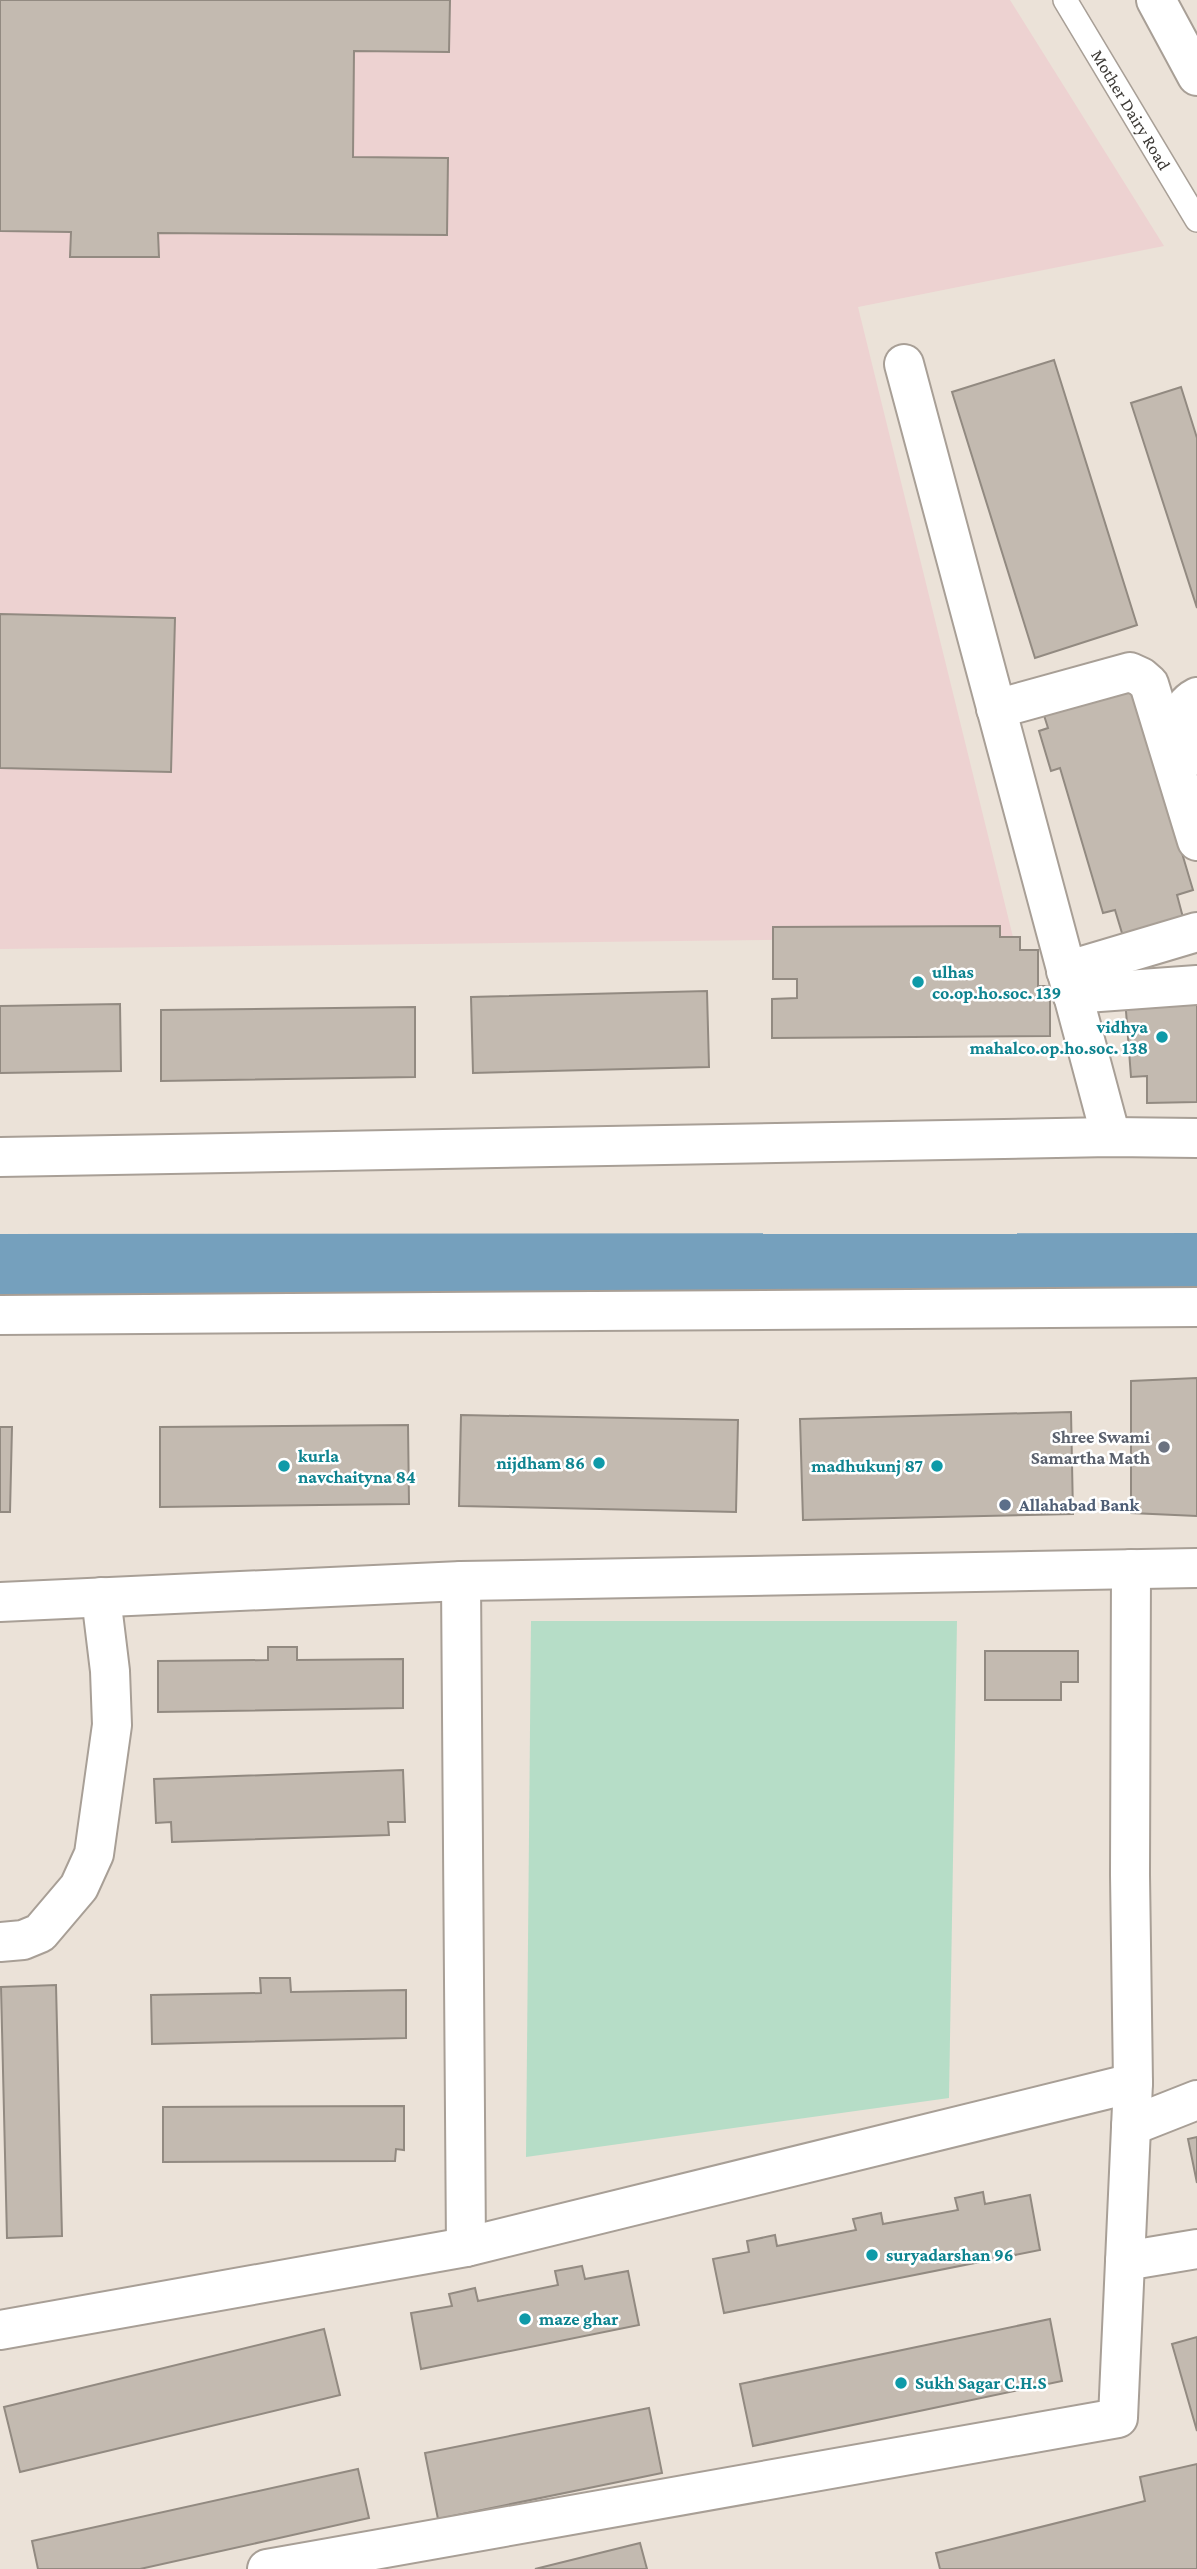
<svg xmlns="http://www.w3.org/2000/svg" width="1197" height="2569" font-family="'Crimson Pro',serif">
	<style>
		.industrial { fill: #edd2d1 }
		.green { fill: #b6ddc7 }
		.water { fill: #75a0bd }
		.building { fill: #c3bab0; stroke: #928a81; stroke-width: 2 }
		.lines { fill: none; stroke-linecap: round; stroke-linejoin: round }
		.service-casing { stroke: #a89f96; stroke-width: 26 }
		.minor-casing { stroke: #a89f96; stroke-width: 42 }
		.secondary-casing { stroke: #a89f96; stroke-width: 42 }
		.service { stroke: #fff; stroke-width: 23 }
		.minor { stroke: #fff; stroke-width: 38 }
		.secondary { stroke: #fff; stroke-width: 38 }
		.culture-dot { fill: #0f9aa8; stroke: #fff; stroke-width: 2.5 }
		.worship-dot { fill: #6b7280; stroke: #fff; stroke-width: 2.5 }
		.service-dot { fill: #5c6f8a; stroke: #fff; stroke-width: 2.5 }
		.labels { text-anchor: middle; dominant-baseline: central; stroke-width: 5; stroke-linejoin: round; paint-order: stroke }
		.street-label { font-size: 18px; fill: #3a3733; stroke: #fff }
		.culture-label { font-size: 18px; font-weight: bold; fill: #0d838f; stroke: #fff; text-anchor: start }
		.worship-label { font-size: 18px; font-weight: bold; fill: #5b616d; stroke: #fff; text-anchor: end }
		.service-label { font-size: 18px; font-weight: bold; fill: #4e5e75; stroke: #fff; text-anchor: start }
	</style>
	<rect width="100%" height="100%" fill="#ebe2d8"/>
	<!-- industrial -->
	<path class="industrial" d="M0,0H1010L1164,246L858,307L1013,937L0,949Z"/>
	<!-- green -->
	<path class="green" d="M531,1621H957L949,2098L526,2157Z"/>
	<!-- water -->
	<path class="water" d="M1197,1233V1293L0,1295V1234Z"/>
	<!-- building -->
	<g class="building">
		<path d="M0,0H450L449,52L354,51L353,157L448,158L447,235L158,233L159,257H70L71,232L0,231Z"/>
		<path d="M1054,360L1137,625L1035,658L952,392Z"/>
		<path d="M1181,387L1197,438V608L1131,403Z"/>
		<path d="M0,614L175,618L171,772L0,768Z"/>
		<path d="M1131,682L1193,890L1177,895L1185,925L1125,943L1115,910L1103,913L1060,768L1051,771L1039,731L1048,728L1042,709Z"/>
		<path d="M1000,926V937H1020V950H1038V986H1050V1036L772,1038V999L797,998V979H773V927Z"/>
		<path d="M707,991L709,1067L473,1073L471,997Z"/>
		<path d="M1197,996V1102L1147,1103V1076L1131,1077L1125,998Z"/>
		<path d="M120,1004L121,1071L0,1073V1006Z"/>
		<path d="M415,1007V1077L161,1081V1010Z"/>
		<path d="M1197,1378V1516L1131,1513V1381Z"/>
		<path d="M1071,1412L1073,1514L803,1520L800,1419Z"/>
		<path d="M461,1415L738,1420L736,1512L459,1506Z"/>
		<path d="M408,1425L409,1504L160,1507V1427Z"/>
		<path d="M0,1427H12L10,1512H0Z"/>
		<path d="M268,1647H297V1660L403,1659V1708L158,1712V1661L268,1660Z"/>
		<path d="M985,1651H1078V1682H1061V1700H985Z"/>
		<path d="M403,1770L405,1822H388L389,1835L172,1842L171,1822L156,1823L154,1779Z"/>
		<path d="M260,1978H290L291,1992L406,1990V2038L152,2044L151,1995L261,1993Z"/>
		<path d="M56,1985L62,2236L7,2238L1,1987Z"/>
		<path d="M404,2106V2150L396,2149L395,2161L163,2162V2107Z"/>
		<path d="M1197,2137V2183L1188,2139Z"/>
		<path d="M983,2192L985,2204L1030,2195L1040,2250L724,2313L713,2259L749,2252L747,2241L775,2235L777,2246L856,2230L853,2219L881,2213L883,2224L958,2210L955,2198Z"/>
		<path d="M582,2266L585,2279L628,2271L639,2325L421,2369L411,2313L452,2306L449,2294L475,2288L478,2301L558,2285L555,2271Z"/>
		<path d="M1050,2319L1062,2381L753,2446L740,2384Z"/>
		<path d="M324,2329L340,2395L20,2472L4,2407Z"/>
		<path d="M1197,2337V2431L1172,2344Z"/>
		<path d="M649,2408L662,2473L438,2519L425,2453Z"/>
		<path d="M1197,2464V2569H940L936,2553L1145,2501L1140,2477Z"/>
		<path d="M358,2469L369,2518L140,2569H38L32,2541Z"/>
		<path d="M640,2543L647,2569H535Z"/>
	</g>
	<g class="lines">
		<defs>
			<g id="service">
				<path id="s1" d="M1065,0L1197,220"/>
			</g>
			<g id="minor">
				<path d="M904,364L1111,1137"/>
				<path d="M996,709L1130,672L1141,677L1149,684L1197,841"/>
				<path d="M1193,756C1186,735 1172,710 1197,697"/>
				<path d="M1066,971L1197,932"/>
				<path d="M1072,994L1197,985"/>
				<path d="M0,1157L1111,1137L1197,1138"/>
				<path d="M0,1315L1197,1307"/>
				<path d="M461,1581L466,2247"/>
				<path d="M0,1602L461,1581L1197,1568"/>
				<path d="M0,1942L23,1940L40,1933L79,1887L94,1854L112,1725L110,1671L101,1597"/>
				<path d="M1131,2126L1197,2100"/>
				<path d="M1125,2261L1197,2249"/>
				<path d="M0,2330L466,2247L1133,2083"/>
				<path d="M267,2569L1118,2418L1133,2083L1130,1875L1131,1569"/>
			</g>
			<path id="secondary" d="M1156,0L1197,76"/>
		</defs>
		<!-- service casing -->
		<use href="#service" class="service-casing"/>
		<!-- minor casing -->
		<use href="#minor" class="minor-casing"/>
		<!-- secondary casing -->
		<use href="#secondary" class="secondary-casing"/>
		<!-- service -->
		<use href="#service" class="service"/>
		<!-- minor -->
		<use href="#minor" class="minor"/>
		<!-- secondary -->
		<use href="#secondary" class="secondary"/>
	</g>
	<!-- markers -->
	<g class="culture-dot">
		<circle cx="918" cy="982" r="7"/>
		<circle cx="1162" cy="1037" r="7"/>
		<circle cx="599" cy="1463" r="7"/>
		<circle cx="284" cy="1466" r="7"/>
		<circle cx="937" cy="1466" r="7"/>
		<circle cx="872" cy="2255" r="7"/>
		<circle cx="525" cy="2319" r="7"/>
		<circle cx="901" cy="2383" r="7"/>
	</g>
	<circle class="worship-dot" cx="1164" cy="1447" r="7"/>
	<circle class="service-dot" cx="1005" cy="1505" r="7"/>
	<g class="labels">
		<!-- street labels -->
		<g class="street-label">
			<text stroke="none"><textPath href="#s1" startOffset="128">Mother Dairy Road</textPath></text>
		</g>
		<!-- culture labels -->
		<g class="culture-label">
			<text x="932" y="972">ulhas<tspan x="932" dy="21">co.op.ho.soc. 139</tspan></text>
			<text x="1148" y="1027" text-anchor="end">vidhya<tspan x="1148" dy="21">mahalco.op.ho.soc. 138</tspan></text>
			<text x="298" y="1456">kurla<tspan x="298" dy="21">navchaityna 84</tspan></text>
			<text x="585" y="1463" text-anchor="end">nijdham 86</text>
			<text x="923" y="1466" text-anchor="end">madhukunj 87</text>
			<text x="886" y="2255">suryadarshan 96</text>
			<text x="539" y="2319">maze ghar</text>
			<text x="915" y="2383">Sukh Sagar C.H.S</text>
		</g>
		<!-- worship labels -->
		<g class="worship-label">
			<text x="1150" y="1437">Shree Swami<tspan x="1150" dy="21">Samartha Math</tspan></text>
		</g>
		<!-- service labels -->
		<g class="service-label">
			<text x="1019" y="1505">Allahabad Bank</text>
		</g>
	</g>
</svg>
